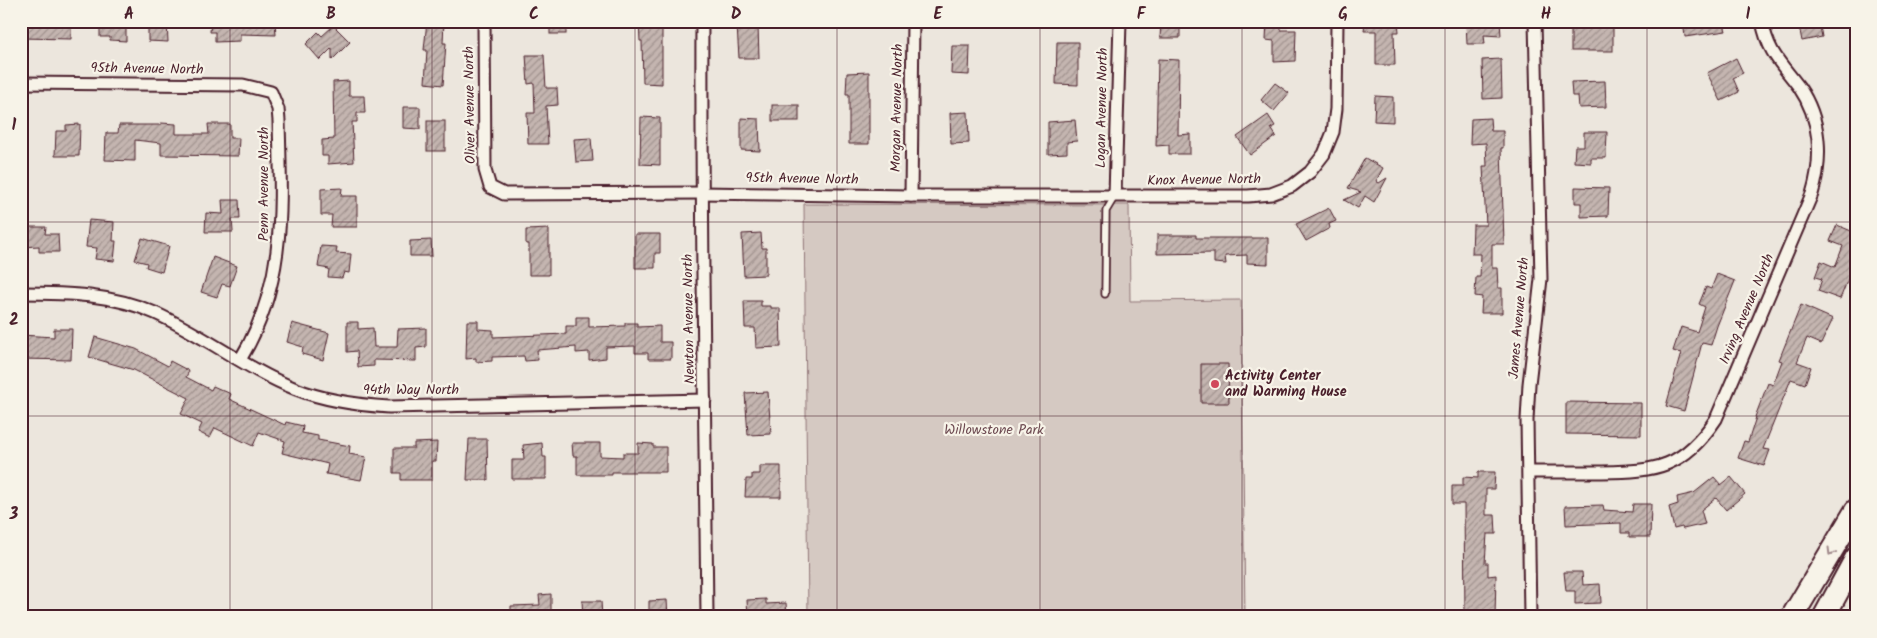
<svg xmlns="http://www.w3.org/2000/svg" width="1877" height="638" font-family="Kalam,sans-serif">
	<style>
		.green { fill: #d5c9c2; stroke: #907476 }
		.building { fill: url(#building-hatch); stroke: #4a1f2b }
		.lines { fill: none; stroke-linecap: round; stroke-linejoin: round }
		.service-casing { stroke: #4a1f2b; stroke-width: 9 }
		.minor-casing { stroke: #4a1f2b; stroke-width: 15 }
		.motorway-casing { stroke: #4a1f2b; stroke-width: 25 }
		.service { stroke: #f7f3e8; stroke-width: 5.5 }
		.minor { stroke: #f7f3e8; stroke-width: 11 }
		.motorway { stroke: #f7f3e8; stroke-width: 21 }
		.oneway { stroke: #a0898a }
		.grid { fill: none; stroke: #4a1f2b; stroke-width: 1; stroke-opacity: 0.55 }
		.poi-dot { fill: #d1495b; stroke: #f7f3e8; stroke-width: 2 }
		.labels { text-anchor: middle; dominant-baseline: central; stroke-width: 4.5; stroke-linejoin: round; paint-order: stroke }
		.street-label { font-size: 14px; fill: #4a1f2b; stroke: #f7f3e8 }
		.poi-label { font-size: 14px; font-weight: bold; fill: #4a1f2b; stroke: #f7f3e8; text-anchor: start }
		.park-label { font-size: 14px; fill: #6d4a51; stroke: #f7f3e8 }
		.neatline { fill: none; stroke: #4a1f2b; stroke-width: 2 }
		.grid-label { font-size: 16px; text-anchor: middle; font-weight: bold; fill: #4a1f2b }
	</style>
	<defs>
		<pattern id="building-hatch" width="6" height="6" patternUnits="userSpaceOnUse" patternTransform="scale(1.25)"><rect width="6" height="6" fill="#c4b5b0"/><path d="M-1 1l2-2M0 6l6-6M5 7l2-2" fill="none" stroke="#a1938f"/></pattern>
	</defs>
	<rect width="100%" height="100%" fill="#ece6dd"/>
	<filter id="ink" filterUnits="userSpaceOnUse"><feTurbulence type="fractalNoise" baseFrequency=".02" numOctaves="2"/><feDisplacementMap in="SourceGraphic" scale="10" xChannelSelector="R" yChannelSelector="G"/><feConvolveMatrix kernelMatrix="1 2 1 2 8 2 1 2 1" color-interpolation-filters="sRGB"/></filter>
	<g filter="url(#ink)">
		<!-- green -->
		<path class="green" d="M804,204L1129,205L1130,301L1241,300L1245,617H808Z"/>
		<!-- building -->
		<g class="building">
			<path d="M21,21H71V39L21,38Z"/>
			<path d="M100,21H126V41L110,40V37H100Z"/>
			<path d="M148,21H167L168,42L148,41Z"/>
			<path d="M211,21H275L276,35L240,34V41L215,42V32H210Z"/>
			<path d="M427,21H444L443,43H446L443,85L425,83L427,50H424Z"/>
			<rect x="550" y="21" width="16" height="13"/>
			<path d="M639,21H662V84L643,83L642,41H640Z"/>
			<path d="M1161,21H1180V38H1160Z"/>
			<path d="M1267,21H1281V30H1296L1295,61L1274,62V41L1266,40Z"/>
			<path d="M1365,21H1398L1399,32H1394L1395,65H1376V31H1364Z"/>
			<path d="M1466,21H1500L1501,36L1484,35L1485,44H1467Z"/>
			<path d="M1683,21H1723L1726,31L1685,37Z"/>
			<path d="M1798,21H1819L1822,37L1802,41Z"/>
			<path d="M332,24L350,42L332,60V48L320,60L306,44L318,32L322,36L332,27Z"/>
			<path d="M737,26H758L759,58H739Z"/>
			<rect x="1571" y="27" width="42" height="24"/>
			<path d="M1057,42H1078V85L1056,84Z"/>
			<path d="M952,46H970L969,75L951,74Z"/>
			<path d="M526,55H544L546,88H557L558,105L546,106L548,144H528L527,113H535L534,83L528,84Z"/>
			<path d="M1736,58L1743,73L1733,78L1739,92L1721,101L1707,73Z"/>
			<path d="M1158,59L1179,60L1178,135L1190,134V154H1169V145L1156,146Z"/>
			<path d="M1501,59L1502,98L1483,99L1482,60Z"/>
			<path d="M869,72V144H849V94H846L847,73Z"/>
			<path d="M349,81V96H364L365,113H357V122H352L354,162L328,164V156H322V140L334,139L333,82Z"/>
			<path d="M1605,81L1606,107L1579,108L1578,96H1572L1571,82Z"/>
			<path d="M1275,83L1289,93L1274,111L1261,100Z"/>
			<path d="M1375,96L1393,97V122L1374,121Z"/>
			<rect x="772" y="105" width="27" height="16"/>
			<path d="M403,107H420V129L403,128Z"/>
			<path d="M968,112L969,143L951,144L950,113Z"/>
			<path d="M1268,115L1275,126L1271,128L1276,136L1250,155L1237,137Z"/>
			<path d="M641,117L660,118V165L640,164Z"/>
			<path d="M741,118L759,119L760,151L741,150Z"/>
			<path d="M1490,118L1491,131H1503V148H1501L1504,244H1492V268H1497L1498,288H1502V313H1481L1482,297L1475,296L1476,277H1480L1481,254H1472L1473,225H1486L1483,166H1487L1486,143L1470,144L1471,119Z"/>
			<path d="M1075,120L1077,141L1067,142V153L1048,154V122Z"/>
			<rect x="427" y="121" width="18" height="30"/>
			<path d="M161,123L176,124V134H209L208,124H230V138H239L238,156L161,155V143L135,140V161L105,160L106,133H118L119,125H161Z"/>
			<path d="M80,124L79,156H55L56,131H66V125Z"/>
			<path d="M1584,132H1607L1606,158H1591V163L1574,162L1575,146H1584Z"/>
			<path d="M591,138L593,161L576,162L574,139Z"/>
			<path d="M1365,158L1383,168L1376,181L1379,183L1387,178L1374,202L1365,196L1358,208L1344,200L1361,192L1348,188Z"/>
			<path d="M1575,187L1609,188L1608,216L1581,217V203H1575Z"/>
			<path d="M342,188L341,196H357V227H331L332,215H321V189Z"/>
			<path d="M222,200H239L240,219H232L233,232H205L206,213L223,214Z"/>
			<path d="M1329,208L1336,221L1329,224L1330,228L1306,241L1296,224Z"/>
			<path d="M89,220L114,222L113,241H116L114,261L95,259L97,248L86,247Z"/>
			<path d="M1837,225L1856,233V259L1840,299L1818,291L1822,279L1815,277L1821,261L1835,267L1843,246L1830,241Z"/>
			<path d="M21,227H46L45,234H58L59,252H39V246L21,247Z"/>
			<path d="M549,229V275H529V244H526V230Z"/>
			<path d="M761,233L762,248H766V275L744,276L742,234Z"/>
			<path d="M635,234H660V253H655V268H635Z"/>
			<path d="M1157,235H1196V238H1268V264L1247,263V255L1225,256L1226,264L1214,263V253L1157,254Z"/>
			<path d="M142,238L169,246L162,272L146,267L147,263L135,260Z"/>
			<path d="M431,240L432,256H410V241Z"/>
			<path d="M321,246L337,247L336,253L351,254L349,273L344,272L342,278L328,277L329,269L318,267Z"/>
			<path d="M213,257L237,266L230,286L222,284L217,297L201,292Z"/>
			<path d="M1717,274L1735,281L1717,326L1711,345L1702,343L1684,411L1666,406L1681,353L1673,351L1681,327L1697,332L1705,307L1699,304L1706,287L1711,289Z"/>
			<path d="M744,301H761V306H771V308H780L781,347L756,348L755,328H745Z"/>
			<path d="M1801,305L1833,319L1821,344L1807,338L1797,362L1811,367L1805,384L1791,379L1763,449L1770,450L1764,466L1738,458L1744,441L1748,442L1756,417H1755L1768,383L1773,385L1782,361L1779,360Z"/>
			<path d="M576,317H589V327L625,326V323H637V327L660,326V342H671V359H648V353H635V346L606,347V358L589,360V352L576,353V347L537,350L538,360L525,361L524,356L492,357V361L476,362V358L466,359L467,321H478V329L493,330V337L566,334V326H576Z"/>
			<path d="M347,322H358V329L373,328L374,347H397L398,329L426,328V347L416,348V361L374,360V366L358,367L357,351L347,352Z"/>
			<path d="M292,323L329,333L323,360L302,354L303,347L287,342Z"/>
			<path d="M54,329H72L71,360L21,359V335L54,337Z"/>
			<path d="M95,337L136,349L168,366L170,361L189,371L186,377L211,390L213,386L231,394L229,399L285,425L286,422L303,426L302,433L318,436V440L350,446L349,454L366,457L361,480L326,474L328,464L282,453L285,441L259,432L253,446L215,428L210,438L198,432L202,424L181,414L189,398L134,370L89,357Z"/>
			<path d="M1201,364H1228L1229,403H1201Z"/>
			<path d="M768,392L771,434L748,435L745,393Z"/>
			<path d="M1566,402L1641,403V435L1566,434Z"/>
			<path d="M469,439H487L488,480H467Z"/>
			<path d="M437,442L436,461H432V480H401V473H394V448H414V443Z"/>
			<path d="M542,443L543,457H546V479H512V460H524L523,445Z"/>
			<path d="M572,443H600V456L623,457V453H638V443L653,444V447H666V472H612V475H577V456H573Z"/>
			<path d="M760,466H781V497H745L746,479H752V474H760Z"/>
			<path d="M1478,472H1495L1494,489H1486V515H1495L1496,534H1487L1485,563H1488V576L1496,575L1495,617H1465L1464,504H1452V486H1463V477L1478,478Z"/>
			<path d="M1714,477L1721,485L1731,477L1745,494L1726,510L1716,498L1701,510L1705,524L1683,529L1682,527L1674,529L1669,507L1678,504L1677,497L1694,493Z"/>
			<path d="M1633,504H1651L1650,537H1629V533H1621V523L1566,525L1565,506L1603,505L1604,510L1632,512Z"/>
			<path d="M1564,572H1582L1583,585L1600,584L1601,603L1575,604V591H1566Z"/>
			<path d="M551,594V617H511V606L540,605L539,595Z"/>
			<path d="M766,599V604L786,603L787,617H748L747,600Z"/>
			<path d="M667,600L668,617H649V601Z"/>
			<path d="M582,601H601L602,617H583Z"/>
		</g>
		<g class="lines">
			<defs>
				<path id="service" d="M1105,294L1106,211L1115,196"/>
				<g id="minor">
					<path d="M484,21L485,170L490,187L504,194L701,193L911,196H1248L1271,194L1292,186L1310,172L1324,154L1333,132L1336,109L1337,21"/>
					<path d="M702,21C701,220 705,418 707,617"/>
					<path d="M21,83L243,85L271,92L278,109L279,121C281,206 287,283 240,360"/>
					<path d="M1115,195L1120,21"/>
					<path d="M911,196L913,21"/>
					<path d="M21,293C67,293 113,294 155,313C204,335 246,369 296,389C326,401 357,405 389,407L705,400"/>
					<path d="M1529,472C1553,472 1578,472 1602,472C1658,471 1683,468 1716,419L1812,194C1823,158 1821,119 1799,87C1781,63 1768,53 1762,21"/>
					<path d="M1530,617L1527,420L1529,384L1541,279L1535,21"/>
				</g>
				<g id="motorway">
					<path d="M1792,617L1856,510"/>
					<path d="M1824,617L1856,558"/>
				</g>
			</defs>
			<!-- service casing -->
			<use href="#service" class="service-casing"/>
			<!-- minor casing -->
			<use href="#minor" class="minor-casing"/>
			<!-- motorway casing -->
			<use href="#motorway" class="motorway-casing"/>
			<!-- service -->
			<use href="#service" class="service"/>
			<!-- minor -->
			<use href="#minor" class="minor"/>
			<!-- motorway -->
			<use href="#motorway" class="motorway"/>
		</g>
		<!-- one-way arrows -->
		<defs><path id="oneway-chevron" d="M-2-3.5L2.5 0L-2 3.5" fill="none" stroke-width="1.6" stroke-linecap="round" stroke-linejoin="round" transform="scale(1.25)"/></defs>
		<use class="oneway" href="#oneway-chevron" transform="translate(1831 552) rotate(121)"/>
	</g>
	<!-- grid -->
	<path class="grid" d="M230,21V617M432,21V617M635,21V617M837,21V617M1040,21V617M1242,21V617M1445,21V617M1647,21V617M21,222H1856M21,416H1856"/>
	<!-- markers -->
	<circle class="poi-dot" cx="1215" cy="384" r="5"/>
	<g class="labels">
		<!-- street labels -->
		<g class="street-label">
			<text transform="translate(147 69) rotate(1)">95th Avenue North</text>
			<text transform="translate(470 105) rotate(-91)">Oliver Avenue North</text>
			<text transform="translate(897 108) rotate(-89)">Morgan Avenue North</text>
			<text transform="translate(1102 108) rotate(-89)">Logan Avenue North</text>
			<text transform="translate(802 179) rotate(1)">95th Avenue North</text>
			<text transform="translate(1204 180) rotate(-1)">Knox Avenue North</text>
			<text transform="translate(264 184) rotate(-90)">Penn Avenue North</text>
			<text transform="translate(1747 309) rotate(-67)">Irving Avenue North</text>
			<text transform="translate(1519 318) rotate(-85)">James Avenue North</text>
			<text transform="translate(689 319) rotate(-91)">Newton Avenue North</text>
			<text x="411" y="390">94th Way North</text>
		</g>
		<!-- poi labels -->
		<g class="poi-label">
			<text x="1225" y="376">Activity Center<tspan x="1225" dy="16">and Warming House</tspan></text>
		</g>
		<!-- park labels -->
		<g class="park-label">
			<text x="994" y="430">Willowstone Park</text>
		</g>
	</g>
	<!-- margin -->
	<rect width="1877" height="638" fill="none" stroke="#f7f3e8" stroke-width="55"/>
	<rect x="28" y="28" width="1822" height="582" class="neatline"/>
	<g class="grid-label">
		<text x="129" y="19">A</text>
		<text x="331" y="19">B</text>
		<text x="534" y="19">C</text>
		<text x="736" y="19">D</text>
		<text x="938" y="19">E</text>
		<text x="1141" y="19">F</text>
		<text x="1343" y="19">G</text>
		<text x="1546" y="19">H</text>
		<text x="1748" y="19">I</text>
		<text x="14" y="130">1</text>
		<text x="14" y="325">2</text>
		<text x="14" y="519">3</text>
	</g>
</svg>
